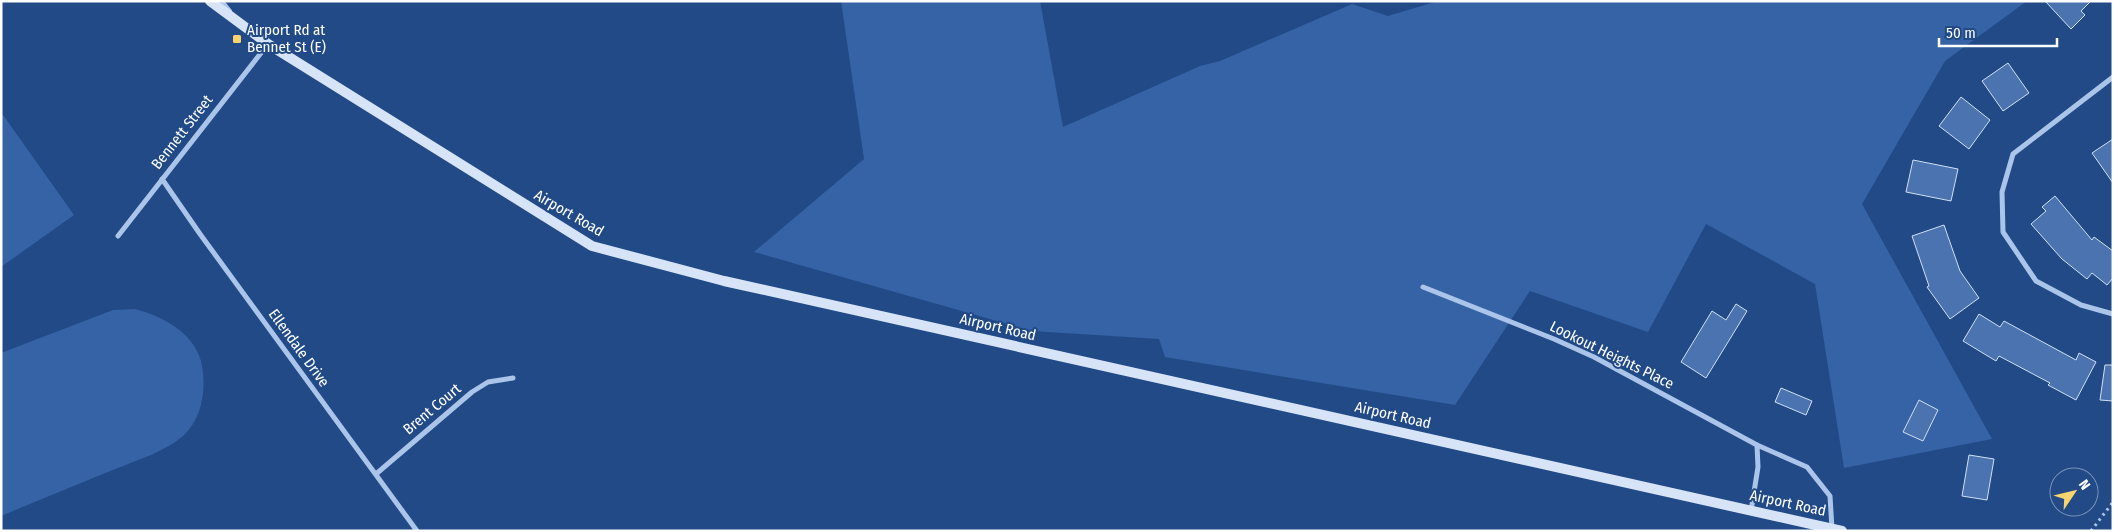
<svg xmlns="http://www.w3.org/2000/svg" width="2114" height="532" font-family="'Fira Sans Condensed',sans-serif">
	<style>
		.green { fill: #3563a5 }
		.building { fill: #4a73b0; stroke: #d0e0f7 }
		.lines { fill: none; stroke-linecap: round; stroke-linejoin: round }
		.path { stroke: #abc5ea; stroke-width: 3; stroke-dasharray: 2.5 4; stroke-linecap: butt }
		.lane { stroke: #abc5ea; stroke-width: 4 }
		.street { stroke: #abc5ea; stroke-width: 5 }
		.secondary { stroke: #d7e4f8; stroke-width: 10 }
		.poi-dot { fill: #f7d46d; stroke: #214a87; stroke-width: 2 }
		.labels { text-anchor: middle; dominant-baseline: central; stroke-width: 4; stroke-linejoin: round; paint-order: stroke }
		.poi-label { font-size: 15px; fill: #fff; stroke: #214a87; text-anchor: start }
		.street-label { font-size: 15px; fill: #fff; stroke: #214a87 }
	</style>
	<rect width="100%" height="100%" fill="#214a87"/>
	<!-- green -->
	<g class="green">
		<path d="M841,1H1040L1063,127L1200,66L1220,61L1352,4L1388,16L1438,1H2027L1945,61L1862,204L1992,439L1844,468L1815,284L1706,224L1648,332L1530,291L1455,405L1165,357L1159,339L1032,331L754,252L864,159Z"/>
		<path d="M1,112L74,215L1,267Z"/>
		<path d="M135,309C162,316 193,332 201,361C207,386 203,418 183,436C164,452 138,460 115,469C77,485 39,500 1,516V353L113,310Z"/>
	</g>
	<!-- building -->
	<g class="building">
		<path d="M2045,1H2091L2081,11L2085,15L2071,29Z"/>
		<path d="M2008,63L2029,93L2003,111L1982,81Z"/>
		<path d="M1961,97L1990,120L1969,149L1939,126Z"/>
		<path d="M2113,139V183L2092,153Z"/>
		<path d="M1913,160L1958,169L1951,201L1906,192Z"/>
		<path d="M2055,196L2092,240L2094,237L2113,251V278L2107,285L2092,273L2087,279L2062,259L2031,224L2046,211L2042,207Z"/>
		<path d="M1944,225L1960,271L1979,298L1950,319L1927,287L1929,286L1912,236Z"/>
		<path d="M1736,304L1747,311L1706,378L1681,362L1712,311L1726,320Z"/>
		<path d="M1979,314L2000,327L2004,321L2076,360L2079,353L2096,362L2076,400L2048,385L2050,383L1999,356L1996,361L1963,341Z"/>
		<path d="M2105,365H2113V401L2100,400Z"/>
		<path d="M1781,388L1812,401L1806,415L1775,402Z"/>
		<path d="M1919,400L1938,410L1923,441L1903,432Z"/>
		<path d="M1969,455L1994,459L1987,500L1962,496Z"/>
	</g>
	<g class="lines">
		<!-- path -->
		<path class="path" d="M2091,531L2113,502"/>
		<!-- lane -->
		<path class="lane" d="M222,1L230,11"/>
		<!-- street -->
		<g class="street">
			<path d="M2113,77L2013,154L2002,192L2003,232L2036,281L2081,305L2113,314"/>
			<path d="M162,179L200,234L417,531"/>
			<path d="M118,236L268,44"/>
			<path d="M1423,287L1554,339L1594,357L1757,445L1807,467L1830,496L1832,529"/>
			<path d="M376,474L472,392L488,382L513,378"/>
			<path d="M1751,511L1758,467L1757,445"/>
		</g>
		<!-- secondary -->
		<path class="secondary" d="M210,1L268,44L592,246L724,281L1842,531"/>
	</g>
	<!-- markers -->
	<rect class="poi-dot" x="232" y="34" width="10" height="10" rx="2.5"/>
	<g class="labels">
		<!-- poi labels -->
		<g class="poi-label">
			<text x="247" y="30">Airport Rd at<tspan x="247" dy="17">Bennet St (E)</tspan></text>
		</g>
		<!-- street labels -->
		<g class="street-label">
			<text transform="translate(182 132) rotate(-52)">Bennett Street</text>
			<text transform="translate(569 213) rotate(30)">Airport Road</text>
			<text transform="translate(998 327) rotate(13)">Airport Road</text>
			<text transform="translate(299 348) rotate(54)">Ellendale Drive</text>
			<text transform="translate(1612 355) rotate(26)">Lookout Heights Place</text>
			<text transform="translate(432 409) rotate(-40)">Brent Court</text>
			<text transform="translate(1393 415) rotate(13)">Airport Road</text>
			<text transform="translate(1788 503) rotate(12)">Airport Road</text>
		</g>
	</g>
	<!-- border -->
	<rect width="2114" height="532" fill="none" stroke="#ffffff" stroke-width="5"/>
	<!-- north arrow -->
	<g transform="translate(2074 492) rotate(55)"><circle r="24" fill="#214a87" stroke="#7a92b7"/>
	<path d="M0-4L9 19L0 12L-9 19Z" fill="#f7d46d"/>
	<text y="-8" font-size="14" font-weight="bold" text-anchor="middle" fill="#ffffff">N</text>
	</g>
	<!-- scale -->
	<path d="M1939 38v8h118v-8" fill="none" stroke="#ffffff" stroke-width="2.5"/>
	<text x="1946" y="38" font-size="15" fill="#ffffff" stroke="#214a87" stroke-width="4" paint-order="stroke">50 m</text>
</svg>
